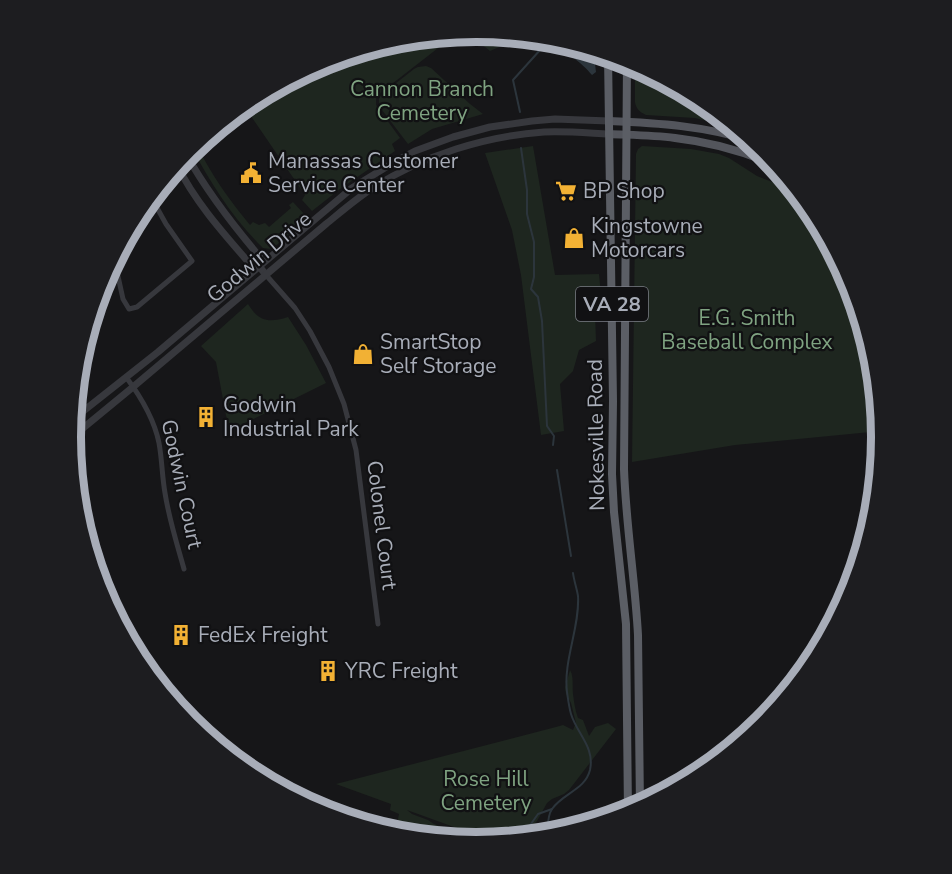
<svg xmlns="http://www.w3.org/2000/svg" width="952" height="874" font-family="'Nunito Sans',sans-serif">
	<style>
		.green { fill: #1e261f; fill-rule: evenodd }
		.water { fill: #2c353c }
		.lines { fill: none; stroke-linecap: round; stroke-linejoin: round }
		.stream { stroke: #2c353c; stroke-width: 2 }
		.minor { stroke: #37383d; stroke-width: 5 }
		.tertiary { stroke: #37383d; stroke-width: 7 }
		.primary { stroke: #53555c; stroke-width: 8 }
		.trunk { stroke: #5b5e65; stroke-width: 8 }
		.rail-casing { stroke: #4a4c52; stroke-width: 4.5 }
		.rail { stroke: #111113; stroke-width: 2; stroke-dasharray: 7; stroke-linecap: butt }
		.labels { text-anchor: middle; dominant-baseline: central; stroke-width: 4.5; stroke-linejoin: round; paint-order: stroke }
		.shield { fill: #111113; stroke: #7b7e86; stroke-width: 1.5 }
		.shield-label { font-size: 20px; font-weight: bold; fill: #a8adb8 }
		.park-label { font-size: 21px; fill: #7fa381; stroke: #111113 }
		.poi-label { font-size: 21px; fill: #a8adb8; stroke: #111113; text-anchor: start }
		.street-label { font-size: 21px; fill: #a8adb8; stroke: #111113 }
		.rim { fill: none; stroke: #a8adb8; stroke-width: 8 }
	</style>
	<rect width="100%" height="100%" fill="#161618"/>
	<!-- green -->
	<g class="green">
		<path d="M476,32L501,34L506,37L512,35L511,42L490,51C479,42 466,31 451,38L379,94L376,99V105L400,138L392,144L395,151L340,189L312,211L302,200L305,195L244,106L251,100L321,62L397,39Z"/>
		<path d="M635,64L702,100L740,132L707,121L695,118L646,115C640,112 636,109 635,102Z"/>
		<path d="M426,66L431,68L470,104L483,114L432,129L408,144L379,106V99L381,95L414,69L418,67Z"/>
		<path d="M196,144C211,174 229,200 250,225L253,222L259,225L265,223L269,227L291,208L289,205L293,202L305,215V220L272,249L263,248C234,220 211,184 192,148Z"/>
		<path d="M533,146L555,275L599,274L602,305L595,313L596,341L579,350L573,371L560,384L564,431L541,435L521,275L512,230L485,153Z"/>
		<path d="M642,146L691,149L719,154L729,158L757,176L790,189L794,188L813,212L851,282L874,358L881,431L735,445L632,462L636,154L638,149Z"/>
		<path d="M248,304C259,322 269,323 288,317L306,345L326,383L229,431L216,362L201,346Z"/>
		<path d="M570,670C574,677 572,685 573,694C574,702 575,710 578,718L583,720L589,736L595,727L608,723L616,729L569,790L564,794L552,799L547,803L537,821L521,838L512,839L511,837L514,827L499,840L476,842L397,835C392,833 386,830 387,825L396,829L399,814L390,810L391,804L336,784L556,727L563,725L573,730L576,723L571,703L566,694L565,688ZM407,810L487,839H473L434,824L428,820L412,814Z"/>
	</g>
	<!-- water -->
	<path class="water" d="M527,37L555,39L574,45L595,64L596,72L592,75C580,61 563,47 544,51L541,49L540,43Z"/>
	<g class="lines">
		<!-- stream -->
		<g class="stream">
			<path d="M648,73L653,74"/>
			<path d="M520,112L513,80L541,49"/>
			<path d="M521,148L527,190V214L534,242V277L531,289L538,297L542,321L547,426L554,436L553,445"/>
			<path d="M557,470L571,556"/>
			<path d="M547,836C548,827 547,816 552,809C563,793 585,790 590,770C595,747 577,734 571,714C569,707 568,699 567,692C563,661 580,627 578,596C577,589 574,581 573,573"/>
			<path d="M521,838L538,814L552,809"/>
		</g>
		<!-- minor -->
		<g class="minor">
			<path d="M114,258L123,299L129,309L137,307L192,261L166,224L151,197"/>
			<path d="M266,275L295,308L310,331L329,367L344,404L356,450L378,624"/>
			<path d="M126,377C141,397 154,418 159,443C162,459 162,476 165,493C169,519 177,544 184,569"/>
			<path d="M503,837L505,840"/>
		</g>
		<!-- tertiary -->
		<g class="tertiary">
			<path d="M186,154C207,192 232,224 260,257L259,266"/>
			<path d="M177,165C195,202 224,234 251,265L259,266L266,275"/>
			<path d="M72,420L158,352L352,188L396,161L415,151L453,137L490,127L532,121L555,119L609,121"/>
			<path d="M71,438L133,387L326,224C342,211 357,198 374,187C425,155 485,136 544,132C566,131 588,133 609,134"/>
		</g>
		<!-- primary -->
		<g class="primary">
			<path d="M609,121C658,123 705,126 752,141"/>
			<path d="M609,134C631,135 653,135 675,138C710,142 743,151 775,165"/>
		</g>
		<!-- trunk -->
		<g class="trunk">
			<path d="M608,55L613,401L612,474L614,512L626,624L628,813"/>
			<path d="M627,61L624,469C626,525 635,580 638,635L640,807"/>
		</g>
		<defs>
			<path id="rail" d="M75,482L92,560"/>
		</defs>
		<!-- rail casing -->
		<use href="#rail" class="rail-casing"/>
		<!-- rail -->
		<use href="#rail" class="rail"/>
	</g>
	<!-- icons -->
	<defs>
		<symbol id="civic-bare" viewBox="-9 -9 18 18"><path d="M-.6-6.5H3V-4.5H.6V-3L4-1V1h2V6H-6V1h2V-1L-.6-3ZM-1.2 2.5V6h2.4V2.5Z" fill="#f2b134" stroke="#111113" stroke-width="2.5" paint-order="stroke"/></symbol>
		<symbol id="supermarket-bare" viewBox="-9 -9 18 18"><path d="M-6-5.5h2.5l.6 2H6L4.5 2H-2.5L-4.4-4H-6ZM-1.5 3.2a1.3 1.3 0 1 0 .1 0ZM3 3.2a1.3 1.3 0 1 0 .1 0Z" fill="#f2b134" stroke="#111113" stroke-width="2.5" paint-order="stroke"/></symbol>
		<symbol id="shop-bare" viewBox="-9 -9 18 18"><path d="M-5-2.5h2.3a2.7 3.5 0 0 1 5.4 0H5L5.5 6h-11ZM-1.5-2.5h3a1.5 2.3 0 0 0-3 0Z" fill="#f2b134" stroke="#111113" stroke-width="2.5" paint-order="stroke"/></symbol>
		<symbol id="building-bare" viewBox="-9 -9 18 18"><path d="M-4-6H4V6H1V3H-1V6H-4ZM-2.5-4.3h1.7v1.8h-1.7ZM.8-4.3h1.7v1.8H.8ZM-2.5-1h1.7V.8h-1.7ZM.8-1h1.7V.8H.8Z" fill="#f2b134" stroke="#111113" stroke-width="2.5" paint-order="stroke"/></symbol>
	</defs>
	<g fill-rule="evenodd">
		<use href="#civic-bare" x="236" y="158" width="30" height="30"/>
		<use href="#supermarket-bare" x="551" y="176" width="30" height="30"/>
		<use href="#shop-bare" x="559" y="223" width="30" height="30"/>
		<use href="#shop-bare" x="348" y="339" width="30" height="30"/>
		<use href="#building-bare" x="191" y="402" width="30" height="30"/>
		<use href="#building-bare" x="166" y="620" width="30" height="30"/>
		<use href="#building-bare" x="313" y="656" width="30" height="30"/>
	</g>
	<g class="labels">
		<!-- shield labels -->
		<rect class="shield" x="576" y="287" width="72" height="34" rx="4.5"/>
		<g class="shield-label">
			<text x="612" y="304">VA 28</text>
		</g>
		<!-- park labels -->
		<g class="park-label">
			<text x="422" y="89">Cannon Branch<tspan x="422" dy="24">Cemetery</tspan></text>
			<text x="747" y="318">E.G. Smith<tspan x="747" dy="24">Baseball Complex</tspan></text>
			<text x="486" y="779">Rose Hill<tspan x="486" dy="24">Cemetery</tspan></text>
		</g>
		<!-- poi labels -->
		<g class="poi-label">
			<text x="268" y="161">Manassas Customer<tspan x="268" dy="24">Service Center</tspan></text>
			<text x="583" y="191">BP Shop</text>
			<text x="591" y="226">Kingstowne<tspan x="591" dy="24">Motorcars</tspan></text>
			<text x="380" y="342">SmartStop<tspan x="380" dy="24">Self Storage</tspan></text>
			<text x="223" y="405">Godwin<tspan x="223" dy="24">Industrial Park</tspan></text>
			<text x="198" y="635">FedEx Freight</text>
			<text x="345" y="671">YRC Freight</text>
		</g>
		<!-- street labels -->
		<g class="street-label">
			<text transform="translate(259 257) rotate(-40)">Godwin Drive</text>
			<text transform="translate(596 435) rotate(-91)">Nokesville Road</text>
			<text transform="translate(182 484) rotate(78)">Godwin Court</text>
			<text transform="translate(382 525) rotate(83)">Colonel Court</text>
		</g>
	</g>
	<!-- crop -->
	<path d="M0 0H952V874H0ZM81 437a395 395 0 1 1 790 0a395 395 0 1 1-790 0Z" fill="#1d1d20" fill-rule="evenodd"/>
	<path class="rim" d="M81 437a395 395 0 1 1 790 0a395 395 0 1 1-790 0Z"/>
</svg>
